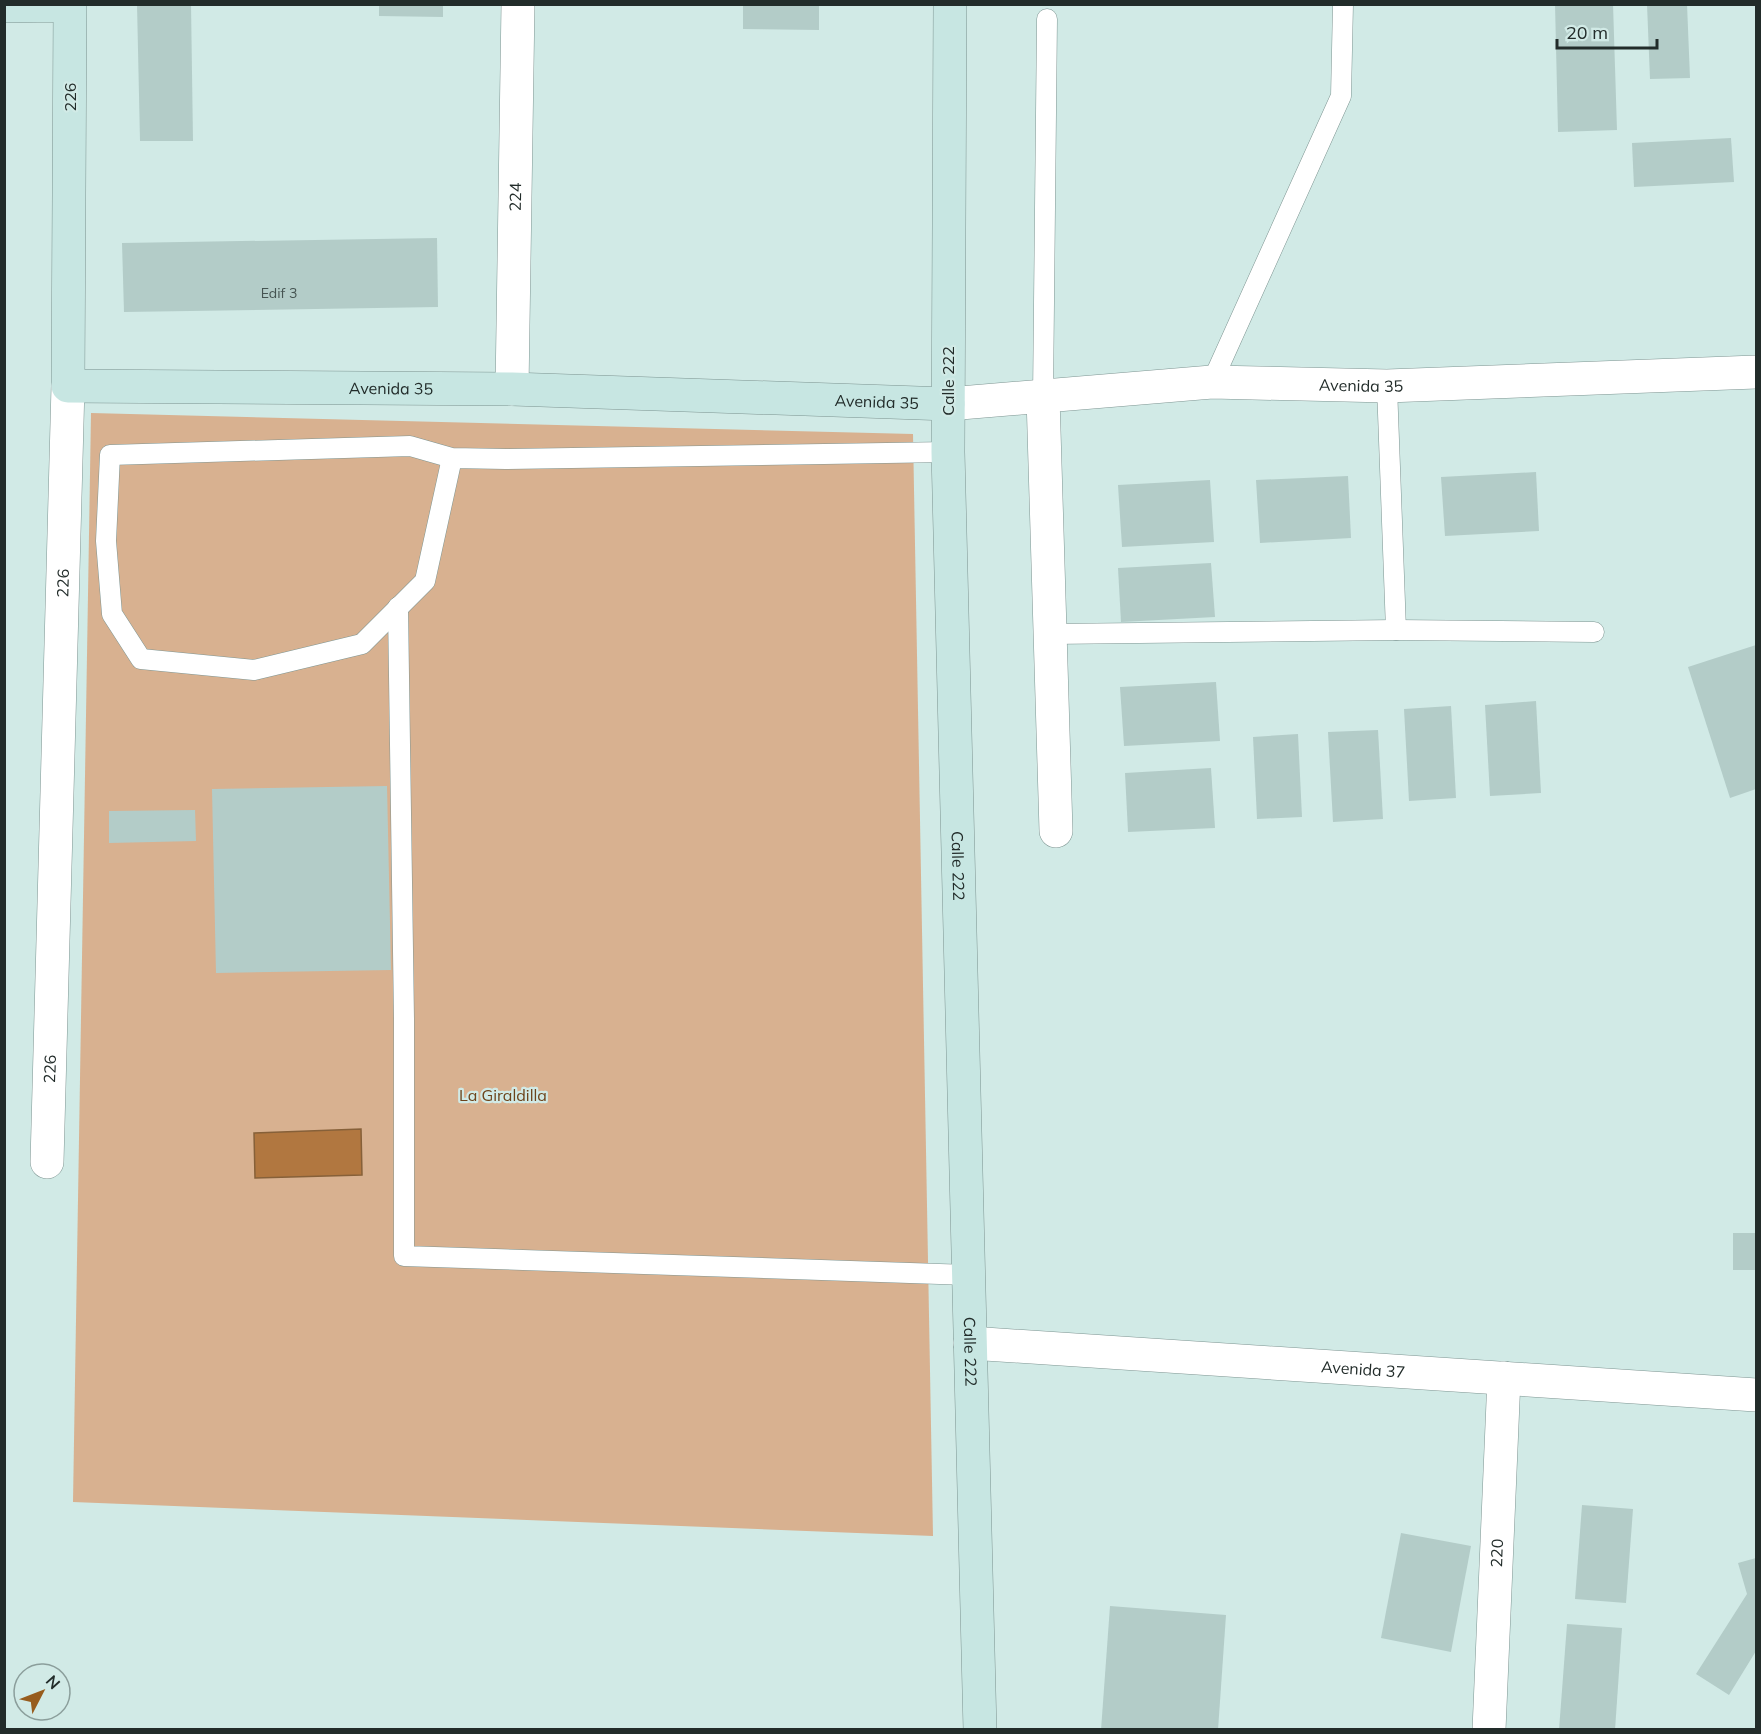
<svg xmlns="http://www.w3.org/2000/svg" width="1761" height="1734" font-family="Mulish,sans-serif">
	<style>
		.green { fill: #d8b190 }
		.water { fill: #b17740; stroke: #866039; stroke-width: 1.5 }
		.building { fill: #b3ccc8 }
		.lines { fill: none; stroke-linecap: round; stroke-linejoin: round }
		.lane-casing { stroke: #7e9592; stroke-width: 21 }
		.street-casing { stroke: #7e9592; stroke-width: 34 }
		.secondary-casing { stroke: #7e9592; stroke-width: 34 }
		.lane { stroke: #fff; stroke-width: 20 }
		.street { stroke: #fff; stroke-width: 33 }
		.secondary { stroke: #c7e6e2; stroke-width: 33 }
		.labels { text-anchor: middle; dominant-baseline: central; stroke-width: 4.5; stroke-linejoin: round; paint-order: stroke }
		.number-label { font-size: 14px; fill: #465452 }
		.street-label { font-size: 16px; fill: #222c2a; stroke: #d1eae6 }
		.park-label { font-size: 16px; fill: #6c431a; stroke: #d1eae6 }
	</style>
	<rect width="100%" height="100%" fill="#d1eae6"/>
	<!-- green -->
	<path class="green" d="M91,413L913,434L933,1536L73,1502Z"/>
	<!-- water -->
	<path class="water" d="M361,1129L362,1175L255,1178L254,1133Z"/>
	<!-- building -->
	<g class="building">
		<path d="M137,4H191L193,141H140Z"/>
		<path d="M379,4H443V17L379,16Z"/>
		<path d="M1555,4H1613L1617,130L1558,132Z"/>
		<path d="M1647,4H1687L1690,78L1650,79Z"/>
		<path d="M743,5H819V30L743,29Z"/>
		<path d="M1731,138L1734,182L1634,187L1632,143Z"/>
		<path d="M437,238L438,307L124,312L122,243Z"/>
		<path d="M1536,472L1539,531L1445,536L1441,477Z"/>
		<path d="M1348,476L1351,538L1260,543L1256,480Z"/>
		<path d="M1210,480L1214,542L1122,547L1118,485Z"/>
		<path d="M1211,563L1215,617L1121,622L1118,568Z"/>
		<path d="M1756,645V789L1730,798L1688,667Z"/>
		<path d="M1216,682L1220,741L1124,746L1120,687Z"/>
		<path d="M1536,701L1541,793L1490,796L1485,705Z"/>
		<path d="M1451,706L1456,798L1409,801L1404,709Z"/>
		<path d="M1378,730L1383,819L1333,822L1328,732Z"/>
		<path d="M1298,734L1302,817L1257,819L1253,737Z"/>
		<path d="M1211,768L1215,828L1128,832L1125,773Z"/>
		<path d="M387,786L391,970L216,973L212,789Z"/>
		<path d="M195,810L196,841L109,843V811Z"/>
		<rect x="1733" y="1233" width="23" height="37"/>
		<path d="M1582,1505L1633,1509L1626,1603L1575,1599Z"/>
		<path d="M1401,1533L1471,1546L1451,1652L1381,1638Z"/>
		<path d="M1756,1558V1651L1729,1695L1696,1674L1747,1594L1738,1563Z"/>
		<path d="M1110,1606L1226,1615L1218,1730H1101Z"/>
		<path d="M1567,1624L1622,1628L1615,1730H1559Z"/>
	</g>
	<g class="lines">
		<defs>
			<g id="lane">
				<path d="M1212,382L1341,96L1343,4"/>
				<path d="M1387,386L1396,630"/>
				<path d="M1043,397L1047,19"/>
				<path d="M452,458L425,581L362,644L254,670L141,659L112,614L106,541L110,455L410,446L452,458L506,459L948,452"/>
				<path d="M398,607L404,1019V1256L969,1275"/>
				<path d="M1051,634L1396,630L1594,632"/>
			</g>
			<g id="street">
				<path id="s1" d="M512,389L518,4"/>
				<path d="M1043,397L1056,831"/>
				<path id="s2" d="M948,404L1212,382L1387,386L1756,372"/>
				<path id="s3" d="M47,1162L68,386"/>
				<path id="s4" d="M970,1343L1756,1395"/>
				<path id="s5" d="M1489,1730L1504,1378"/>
			</g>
			<g id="secondary">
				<path id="s6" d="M950,4L948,452L980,1730"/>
				<path id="s7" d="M4,6L70,5L68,386L512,389L948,404"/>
			</g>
		</defs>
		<!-- lane casing -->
		<use href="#lane" class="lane-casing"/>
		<!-- street casing -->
		<use href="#street" class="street-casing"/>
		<!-- secondary casing -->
		<use href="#secondary" class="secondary-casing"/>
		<!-- lane -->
		<use href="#lane" class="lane"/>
		<!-- street -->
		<use href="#street" class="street"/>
		<!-- secondary -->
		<use href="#secondary" class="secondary"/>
	</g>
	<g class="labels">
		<!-- number labels -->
		<g class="number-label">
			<text x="279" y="293">Edif 3</text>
		</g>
		<!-- street labels -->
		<g class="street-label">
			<text transform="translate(70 97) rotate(-90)">226</text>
			<text stroke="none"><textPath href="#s1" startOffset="192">224</textPath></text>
			<text transform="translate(948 381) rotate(-90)">Calle 222</text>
			<text stroke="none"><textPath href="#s2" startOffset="414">Avenida 35</textPath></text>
			<text stroke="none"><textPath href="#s7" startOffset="770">Avenida 35</textPath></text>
			<text stroke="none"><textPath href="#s7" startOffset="1256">Avenida 35</textPath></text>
			<text stroke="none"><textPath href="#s3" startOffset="579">226</textPath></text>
			<text stroke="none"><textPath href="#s6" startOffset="862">Calle 222</textPath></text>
			<text stroke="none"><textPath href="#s3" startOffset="93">226</textPath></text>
			<text stroke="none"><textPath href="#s6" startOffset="1348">Calle 222</textPath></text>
			<text stroke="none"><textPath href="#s4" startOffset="394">Avenida 37</textPath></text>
			<text stroke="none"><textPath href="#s5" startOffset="177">220</textPath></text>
		</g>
		<!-- park labels -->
		<g class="park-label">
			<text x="503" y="1095">La Giraldilla</text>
		</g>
	</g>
	<!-- border -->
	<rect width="1761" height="1734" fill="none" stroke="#222c2a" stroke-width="12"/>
	<!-- north arrow -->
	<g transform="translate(42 1692) rotate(48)"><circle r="28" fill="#d1eae6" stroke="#8b9e9b" stroke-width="1.5"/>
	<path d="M0-4.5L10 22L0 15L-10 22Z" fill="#975c1d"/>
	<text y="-9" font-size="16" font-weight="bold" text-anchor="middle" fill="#222c2a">N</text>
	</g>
	<!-- scale -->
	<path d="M1557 39v9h100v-9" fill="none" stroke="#222c2a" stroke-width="3"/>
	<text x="1566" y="39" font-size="18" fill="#222c2a" stroke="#d1eae6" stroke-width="4.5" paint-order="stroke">20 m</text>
</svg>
